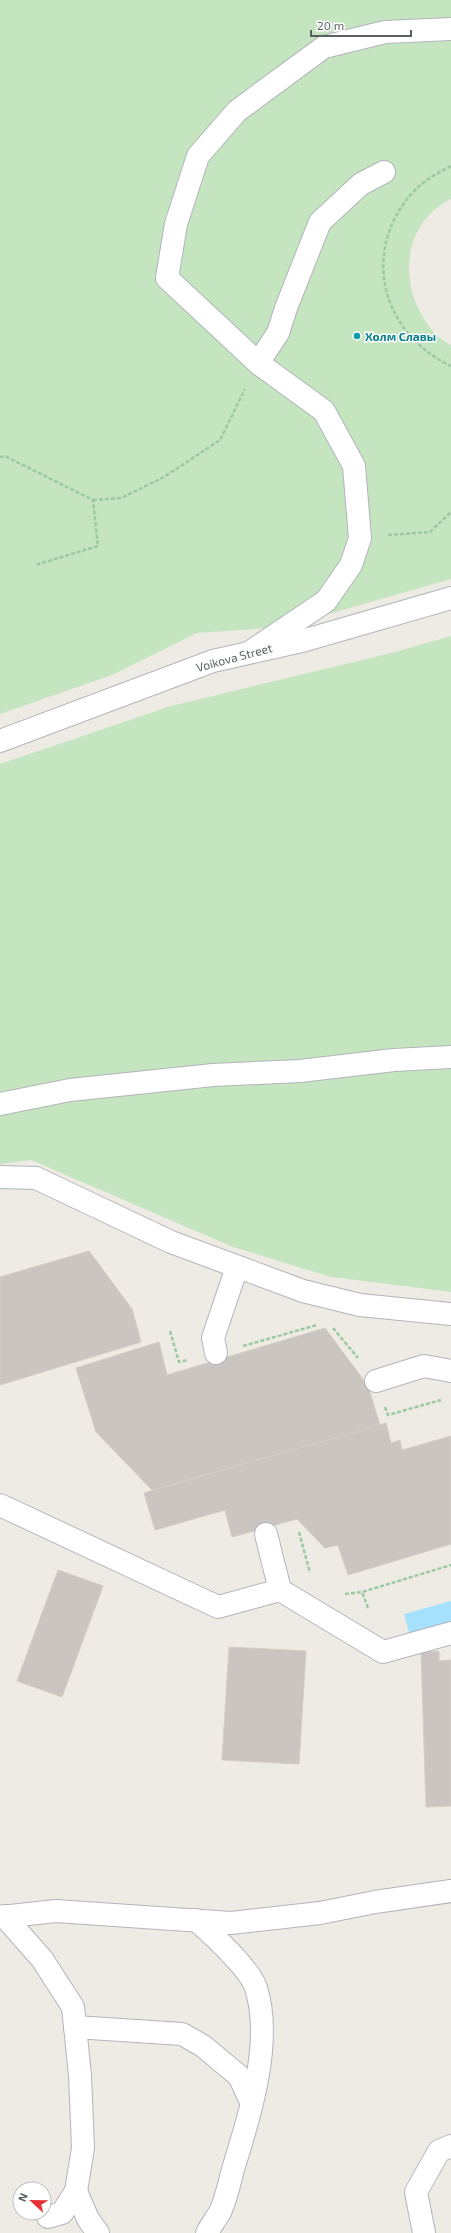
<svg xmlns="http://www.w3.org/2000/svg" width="451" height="2233" font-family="'Exo 2',sans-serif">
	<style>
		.green { fill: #c5e5c1 }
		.water { fill: #a5e0fd }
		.building { fill: #cac5c1; stroke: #d3ccc2 }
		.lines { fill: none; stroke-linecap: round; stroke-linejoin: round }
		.minor-casing { stroke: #b1b5b9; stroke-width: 24 }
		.path { stroke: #9bc9a3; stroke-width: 2.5; stroke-dasharray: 4 2; stroke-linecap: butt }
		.minor { stroke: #fff; stroke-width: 22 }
		.culture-dot { fill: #0f9aa8; stroke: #fff; stroke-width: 1.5 }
		.labels { text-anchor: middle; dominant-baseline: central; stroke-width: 3; stroke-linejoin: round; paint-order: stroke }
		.culture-label { font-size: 12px; font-weight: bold; fill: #0d838f; stroke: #fff; text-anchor: start }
		.street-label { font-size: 12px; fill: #5c6064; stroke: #fff }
	</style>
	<rect width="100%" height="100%" fill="#eeebe4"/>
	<!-- green -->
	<g class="green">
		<path d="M0,0H451V199C406,221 398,277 423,317C429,328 439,340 451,345V579L283,627L197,633L112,675L0,714Z"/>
		<path d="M451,636V1292L331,1277L233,1247L31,1160L0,1164V764L171,706L395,652Z"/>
	</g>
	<!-- water -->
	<path class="water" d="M451,1601V1623L410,1635L404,1614Z"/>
	<!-- building -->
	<g class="building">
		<path d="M89,1251L132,1309L141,1342L0,1385V1277Z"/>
		<path d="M325,1328L368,1386L380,1425L152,1490L96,1432L76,1368L159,1342L167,1375Z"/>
		<path d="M386,1423L391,1443L400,1440L402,1450L451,1436V1544L348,1575L338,1545L325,1548L297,1519L232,1537L225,1510L155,1530L144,1493Z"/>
		<path d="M58,1570L103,1586L62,1697L17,1681Z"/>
		<path d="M229,1647L306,1651L299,1764L222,1760Z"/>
		<path d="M439,1651V1661L451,1660V1806L426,1807L421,1652Z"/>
	</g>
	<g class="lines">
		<defs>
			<g id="minor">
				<path d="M258,363L278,333L286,308L320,222L361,184L384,172"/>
				<path d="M250,652L326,601L351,565L360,538L354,466L324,411L258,363L167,278L176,224L198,156L237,111L324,47L385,32L451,29"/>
				<path d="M0,741L213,661L302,641L451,598"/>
				<path d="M0,1104L70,1090L213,1075L300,1071L394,1060L451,1057"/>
				<path d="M0,1177L36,1178L171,1242L303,1291L360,1305L451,1314"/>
				<path d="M216,1353L213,1338L237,1267"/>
				<path d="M376,1381L424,1366L451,1371"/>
				<path d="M0,1505L218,1607L280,1590L383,1652L451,1633"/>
				<path d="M266,1534L280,1590"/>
				<path d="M4,1916L42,1959L73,2007L80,2075L83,2148L76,2191L62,2213L48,2217"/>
				<path d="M0,1917L56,1911L231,1923L320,1913L375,1902L451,1891"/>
				<path d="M196,1920C211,1933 250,1969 256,1988C273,2041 250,2115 234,2166C230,2180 227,2196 221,2210C217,2218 211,2225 207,2233"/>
				<path d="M75,2027L182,2034L203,2046L239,2076L251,2102"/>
				<path d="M76,2191L88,2219L98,2233"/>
				<path d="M424,2233L416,2192L439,2151L451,2146"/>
			</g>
		</defs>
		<!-- minor casing -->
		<use href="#minor" class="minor-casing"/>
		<!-- path -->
		<g class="path">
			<path d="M451,166C438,173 424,180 413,192C360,251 381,333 451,366"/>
			<path d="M0,457L5,456L93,500L98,546L35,565"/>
			<path d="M93,500L121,498L164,477L220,440L245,389"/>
			<path d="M388,535L430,532L451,512"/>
			<path d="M333,1328L358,1358"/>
			<path d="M170,1331L179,1362L188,1360"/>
			<path d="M243,1346L317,1325"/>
			<path d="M385,1407L388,1415L441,1400"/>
			<path d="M299,1532L310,1573"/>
			<path d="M345,1594L362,1592"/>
			<path d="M368,1608L362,1592L451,1565"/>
		</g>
		<!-- minor -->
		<use href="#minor" class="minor"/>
	</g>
	<!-- markers -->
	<circle class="culture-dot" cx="357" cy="336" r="4"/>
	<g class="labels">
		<!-- culture labels -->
		<g class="culture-label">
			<text x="365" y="336">Холм Славы</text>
		</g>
		<!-- street labels -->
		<g class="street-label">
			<text transform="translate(234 657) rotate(-15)">Voikova Street</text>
		</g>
	</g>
	<!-- north arrow -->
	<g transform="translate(32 2201) rotate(292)"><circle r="19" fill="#ffffff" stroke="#bebfc1"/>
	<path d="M0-3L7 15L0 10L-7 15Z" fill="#e63237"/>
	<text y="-6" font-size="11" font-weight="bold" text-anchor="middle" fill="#5c6064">N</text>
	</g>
	<!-- scale -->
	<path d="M311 30v6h100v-6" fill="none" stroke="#5c6064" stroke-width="2"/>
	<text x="317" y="30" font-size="12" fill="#5c6064" stroke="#ffffff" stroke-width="3" paint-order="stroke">20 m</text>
</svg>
